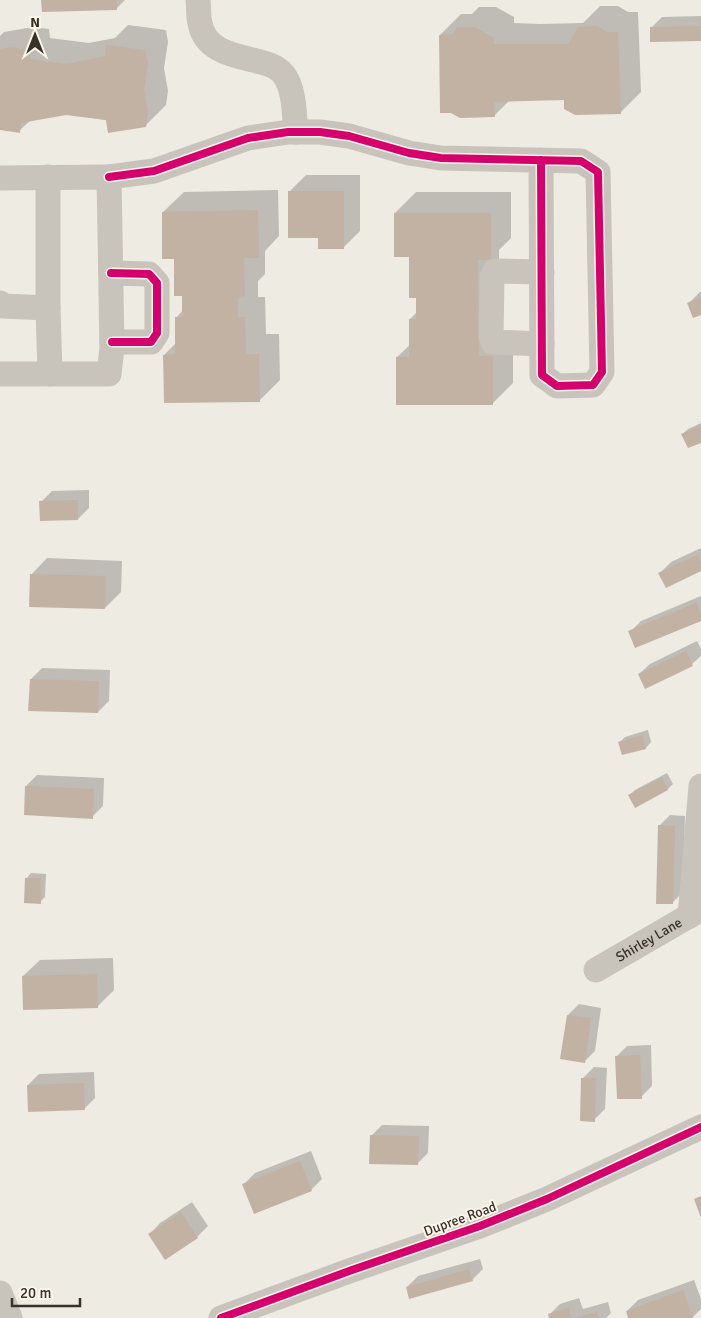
<svg xmlns="http://www.w3.org/2000/svg" width="701" height="1318" font-family="Signika,sans-serif">
	<style>
		.shadow { fill: #0003 }
		.building { fill: #c2b2a4 }
		.lines { fill: none; stroke-linecap: round; stroke-linejoin: round }
		.minor { stroke: #c8c3bb; stroke-width: 25 }
		.cycleway-casing { stroke: #faf6ea; stroke-width: 11 }
		.cycleway { stroke: #d6006c; stroke-width: 8 }
		.labels { text-anchor: middle; dominant-baseline: central; stroke-width: 4; stroke-linejoin: round; paint-order: stroke }
		.street-label { font-size: 14px; fill: #393129; stroke: #faf6ea }
	</style>
	<rect width="100%" height="100%" fill="#eeebe3"/>
	<!-- shadow -->
	<g class="shadow">
		<path d="M43,0H125L116,9Z"/>
		<path d="M600,6H618L628,12H638L641,92L620,113L565,98L510,100L494,116L440,35L461,14H472L479,7H496L514,17V23L540,24L583,23Z"/>
		<path d="M701,16V40L651,28L662,17Z"/>
		<path d="M128,25L166,30L168,42L164,68L168,91L166,105L145,126L66,114L31,120L19,131L0,129V36L4,32L33,27L49,29L50,38L89,43L115,38Z"/>
		<path d="M306,175H360V231L344,247L319,237L289,192Z"/>
		<path d="M278,190L279,236L265,251V274L258,281V297H265L266,334H279L280,380L259,401L164,355L176,343V318L183,310V294L163,212L184,192Z"/>
		<path d="M416,192H511V238L499,250V335H513V383L492,404L397,357L410,345V319L417,312V297L410,255L395,213Z"/>
		<path d="M700,292H701V313L689,303Z"/>
		<path d="M701,423V441L683,434L688,429Z"/>
		<path d="M89,490V508L78,519L41,502L52,491Z"/>
		<path d="M701,548V570L660,573L671,562Z"/>
		<path d="M47,558L122,561L121,592L105,608L31,575Z"/>
		<path d="M701,596V620L630,632L641,621Z"/>
		<path d="M697,641L701,649V656L692,664L646,687L639,674L650,664Z"/>
		<path d="M42,668L110,670L109,701L98,712L31,679Z"/>
		<path d="M648,730L651,742L646,748L623,754L620,742L625,737Z"/>
		<path d="M667,773L673,784L668,789L635,806L629,796L635,790Z"/>
		<path d="M37,775L104,778L103,806L92,817L26,786Z"/>
		<path d="M670,815L685,816L683,892L672,903L659,826Z"/>
		<path d="M31,873L46,874L45,897L40,902L26,879Z"/>
		<path d="M113,958L114,990L97,1007L23,976L40,960Z"/>
		<path d="M579,1004L601,1008L595,1051L584,1062L568,1015Z"/>
		<path d="M651,1045L652,1086L641,1097L616,1057L627,1046Z"/>
		<path d="M594,1067L607,1068L605,1109L594,1120L583,1078Z"/>
		<path d="M94,1072L95,1098L84,1109L28,1085L39,1074Z"/>
		<path d="M382,1125L429,1126L428,1153L417,1164L371,1136Z"/>
		<path d="M311,1151L322,1179L311,1190L244,1184L255,1173Z"/>
		<path d="M192,1202L208,1226L197,1237L150,1234L160,1223Z"/>
		<path d="M480,1259L483,1269L472,1280L407,1287L418,1276Z"/>
		<path d="M694,1280L701,1299V1309L693,1317L630,1318L627,1311L638,1300Z"/>
		<path d="M579,1298L583,1309L608,1302L611,1313L606,1318H550L549,1315L560,1304Z"/>
	</g>
	<!-- building -->
	<g class="building">
		<path d="M41,0H117V10L42,12Z"/>
		<path d="M597,26L607,32H618L621,114L575,115L564,109V100L494,102L495,117L460,118L451,113H440L439,35L453,34L457,27H475L494,38V44H568L578,27Z"/>
		<path d="M701,26V41L650,42V27Z"/>
		<path d="M106,45L145,50L148,64L144,90L148,112L146,127L108,133L106,120L66,115L21,123L20,133L0,130V49L12,47L28,50L30,59L67,64L105,56Z"/>
		<path d="M288,191H344V249H318V238H288Z"/>
		<path d="M258,210L259,258H244L245,296L238,297V317H245L246,354H259L260,402L164,403L163,355L175,354V317H182V296H174V259H162V212Z"/>
		<path d="M394,213H491V260H478L479,356H493V405H396V357H409V319H416V298H409V257H394Z"/>
		<path d="M701,297V315L693,318L687,303Z"/>
		<path d="M701,425V443L688,448L681,434Z"/>
		<path d="M78,500V520L40,521L39,501Z"/>
		<path d="M697,555L701,563V571L666,588L658,573Z"/>
		<path d="M30,574L106,576L105,609L29,607Z"/>
		<path d="M696,603L701,615V621L635,648L628,631Z"/>
		<path d="M686,651L693,666L645,689L638,674Z"/>
		<path d="M30,679L99,681L98,713L28,711Z"/>
		<path d="M642,735L646,749L622,755L618,742Z"/>
		<path d="M662,777L668,790L635,808L628,795Z"/>
		<path d="M25,786L94,789L93,819L24,815Z"/>
		<path d="M658,825L675,826L673,904H656Z"/>
		<path d="M25,878H41V904L24,903Z"/>
		<path d="M97,974L98,1008L23,1010L22,976Z"/>
		<path d="M567,1015L591,1018L585,1063L560,1059Z"/>
		<path d="M640,1055L642,1099H617L615,1056Z"/>
		<path d="M581,1078H596L595,1122L580,1121Z"/>
		<path d="M84,1083L85,1110L28,1112L27,1085Z"/>
		<path d="M370,1135L419,1136L418,1165L369,1164Z"/>
		<path d="M300,1161L312,1191L254,1214L242,1184Z"/>
		<path d="M701,1196V1218L694,1199Z"/>
		<path d="M181,1212L198,1238L165,1260L148,1234Z"/>
		<path d="M469,1269L473,1281L409,1299L406,1287Z"/>
		<path d="M683,1290L693,1318H628L626,1311Z"/>
		<path d="M569,1308L571,1318H549L548,1314Z"/>
		<path d="M597,1312L599,1318H578V1317Z"/>
	</g>
	<g class="lines">
		<!-- minor -->
		<g class="minor">
			<path d="M198,0C199,8 198,16 200,23C205,53 238,56 261,62C269,64 279,68 284,75C295,90 294,115 296,132"/>
			<path d="M48,177V308"/>
			<path d="M109,177L154,171L248,138L288,132H320L349,136L409,153L441,158L581,161L598,172L602,372L593,385L557,386L542,375L541,160"/>
			<path d="M0,178L109,177L112,348L109,374H0"/>
			<path d="M542,272L495,271L492,277L491,336L493,342L542,344"/>
			<path d="M111,273L149,274L157,283V333L151,342H112"/>
			<path d="M0,303L3,306L48,308L50,374"/>
			<path d="M690,916L701,786"/>
			<path id="s1" d="M596,970L701,909"/>
			<path d="M0,1293L10,1318"/>
			<path d="M221,1318L352,1270L480,1226L547,1199L701,1127"/>
		</g>
		<defs>
			<g id="cycleway">
				<path d="M109,177L154,171L248,138L288,132H320L349,136L409,153L441,158L581,161L598,172L602,372L593,385L557,386L542,375L541,160"/>
				<path d="M111,273L149,274L157,283V333L151,342H112"/>
				<path d="M221,1318L352,1270L480,1226L547,1199L701,1127"/>
			</g>
		</defs>
		<!-- cycleway casing -->
		<use href="#cycleway" class="cycleway-casing"/>
		<!-- cycleway -->
		<use href="#cycleway" class="cycleway"/>
	</g>
	<g class="labels">
		<!-- street labels -->
		<g class="street-label">
			<text stroke="none"><textPath href="#s1" startOffset="61">Shirley Lane</textPath></text>
			<text transform="translate(460 1219) rotate(-20)">Dupree Road</text>
		</g>
	</g>
	<!-- north arrow -->
	<g transform="translate(35 35)" stroke="#faf6ea" stroke-width="4" paint-order="stroke">
	<path d="M0-4L9 19L0 12L-9 19Z" fill="#393129"/>
	<text y="-8" font-size="14" font-weight="bold" text-anchor="middle" fill="#393129">N</text>
	</g>
	<!-- scale -->
	<path d="M12 1298v8h68v-8" fill="none" stroke="#393129" stroke-width="2.5"/>
	<text x="20" y="1298" font-size="15" fill="#393129" stroke="#faf6ea" stroke-width="4" paint-order="stroke">20 m</text>
</svg>
